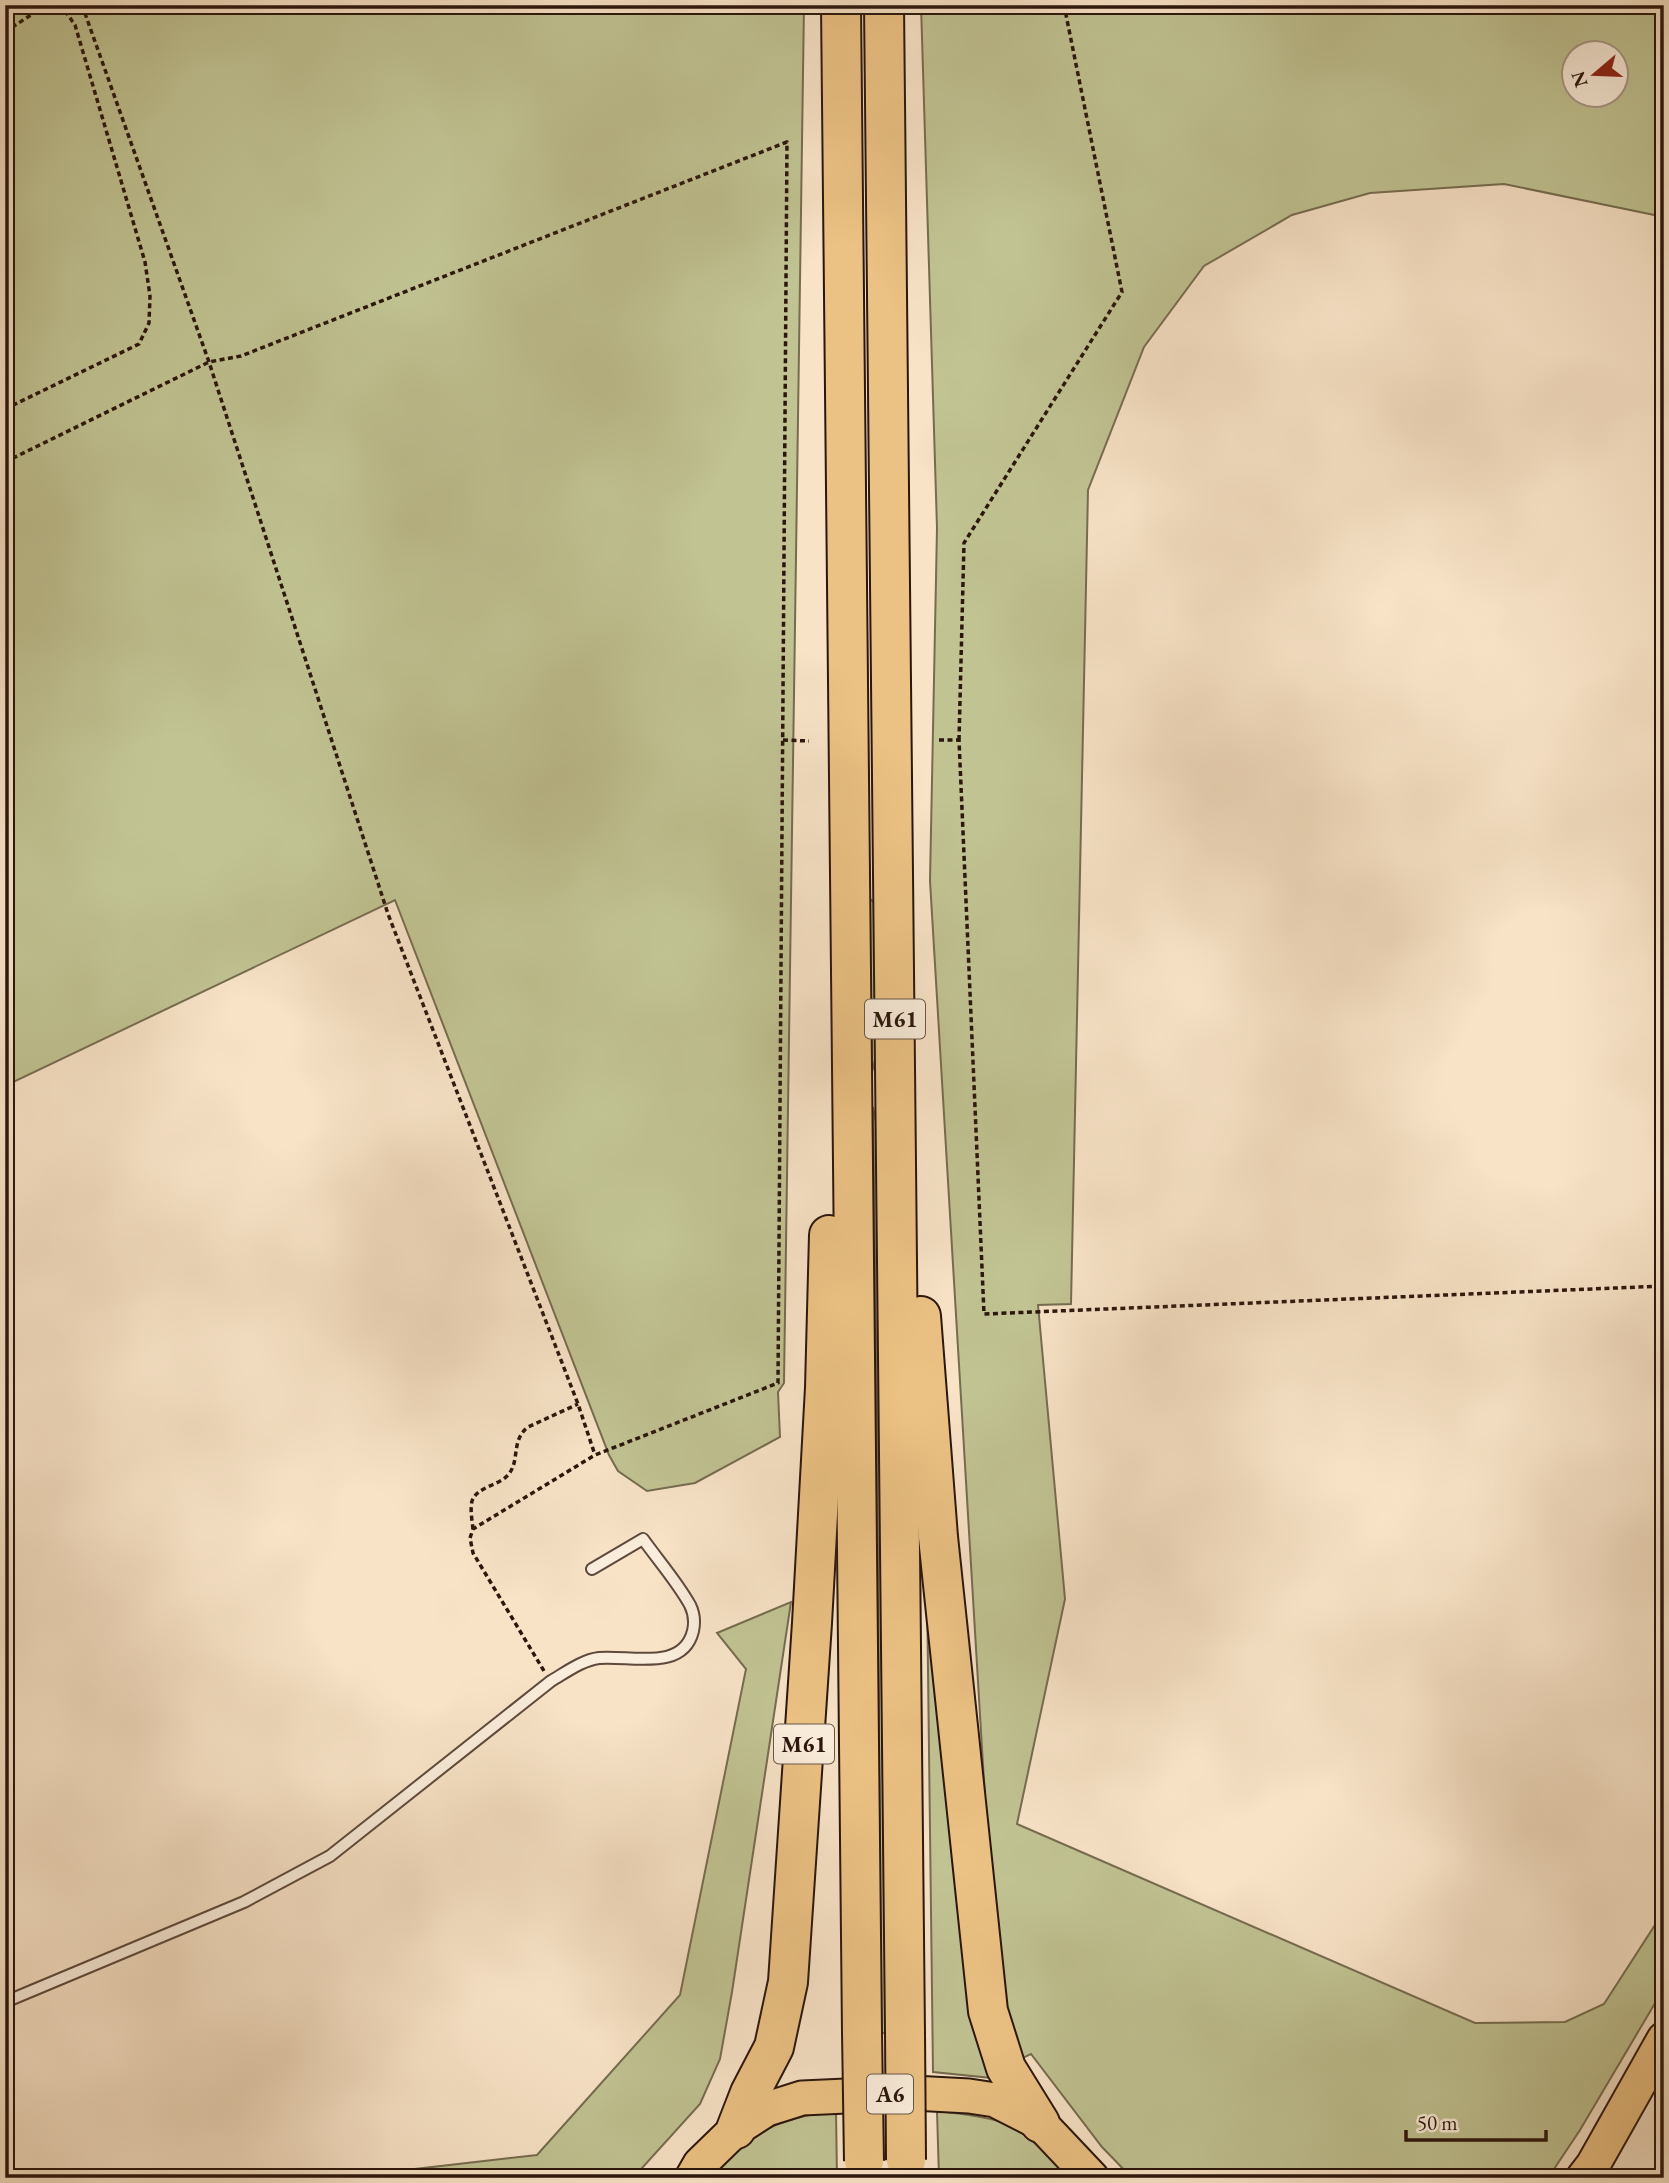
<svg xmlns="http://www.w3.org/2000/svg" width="1669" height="2183" font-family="'EB Garamond',serif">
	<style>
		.green { fill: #c1c393; stroke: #766c50; stroke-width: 2; fill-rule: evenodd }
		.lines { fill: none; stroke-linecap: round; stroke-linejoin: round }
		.lane-casing { stroke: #5e493c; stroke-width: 14 }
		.primary-casing { stroke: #2b160d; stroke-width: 37 }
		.highway-casing { stroke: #2b160d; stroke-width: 42 }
		.path { stroke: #2b160d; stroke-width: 3.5; stroke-dasharray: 5 3.5; stroke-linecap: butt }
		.lane { stroke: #faeddb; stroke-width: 10 }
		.primary { stroke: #ecc284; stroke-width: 33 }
		.highway { stroke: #ecc284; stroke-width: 38 }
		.highway-bridge-casing { stroke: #2b160d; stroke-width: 42; stroke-linecap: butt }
		.highway-bridge { stroke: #ecc284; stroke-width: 38 }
		.labels { text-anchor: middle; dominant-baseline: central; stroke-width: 6; stroke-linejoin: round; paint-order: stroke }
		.shield { fill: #faeddb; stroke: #69564b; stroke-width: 2 }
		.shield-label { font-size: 23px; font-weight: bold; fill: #2b160d }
	</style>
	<rect width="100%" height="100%" fill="#f8e3c7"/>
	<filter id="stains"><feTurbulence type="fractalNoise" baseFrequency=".00286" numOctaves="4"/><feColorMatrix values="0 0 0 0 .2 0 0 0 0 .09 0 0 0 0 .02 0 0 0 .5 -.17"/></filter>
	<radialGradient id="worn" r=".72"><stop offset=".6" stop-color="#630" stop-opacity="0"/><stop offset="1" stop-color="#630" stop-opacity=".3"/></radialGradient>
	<!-- green -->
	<g class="green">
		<path d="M5,5H804L784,1383L778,1392L780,1437L695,1483L647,1491L618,1471L609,1455L395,900L5,1086Z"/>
		<path d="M921,5H1664V217L1504,184L1370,193L1292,215L1204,266L1144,347L1088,490L1071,1304L1038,1305L1065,1599L1017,1824L1475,2023L1565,2022L1604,2004L1664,1911V1988L1580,2130L1548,2178H1132L1102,2147L1031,2054L1016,2061L1006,2033L986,1815L930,881L937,528ZM1574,52H1616V94H1574Z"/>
		<path d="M869,898L878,906L880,1040L872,1072Z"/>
		<path d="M873,1107L880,1141L889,2033H881L877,1411Z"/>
		<path d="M926,1509L971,2023L992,2078L933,2072Z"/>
		<path d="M791,1602L732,1992L720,2059L700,2104L633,2178H380L406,2170L537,2155L680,1995L746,1669L717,1633Z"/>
		<path d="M836,2111L837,2178H711C739,2134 786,2116 836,2111Z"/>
		<path d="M937,2111C980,2116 1017,2119 1049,2151C1057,2159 1063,2169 1069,2178H939Z"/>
	</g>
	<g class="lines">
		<defs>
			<path id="lane" d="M5,2002L244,1902L330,1856L551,1681C565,1673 582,1660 599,1658C630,1655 683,1672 693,1631C695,1622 694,1613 690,1605C678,1583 658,1560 643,1539L592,1569"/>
			<g id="primary">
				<path d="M692,2178L700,2164L736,2129L767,2109L802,2098L913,2093L969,2096L995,2100L1040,2123L1092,2178"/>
				<path d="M1583,2178L1593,2165L1664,2039"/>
			</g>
			<g id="highway">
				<path d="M841,5L862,2032"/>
				<path d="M884,5L905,2033"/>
				<path d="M921,1316L938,1537L988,2011L1006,2068L1040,2123"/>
				<path d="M736,2129L750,2093L774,2047L788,1982L812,1623L825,1388L829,1235"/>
			</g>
		</defs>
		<!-- lane casing -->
		<use href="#lane" class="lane-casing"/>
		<!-- primary casing -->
		<use href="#primary" class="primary-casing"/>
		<!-- highway casing -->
		<use href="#highway" class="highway-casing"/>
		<!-- path -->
		<g class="path">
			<path d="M82,5L209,362L388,914L578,1404L595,1455"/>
			<path d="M5,32L46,5"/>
			<path d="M5,409L139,344L149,323L150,296L145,262L75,25L61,5"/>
			<path d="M5,462L209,362L241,356L787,142L778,1383L595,1455L473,1529L470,1538L473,1553L544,1671"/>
			<path d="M783,740L809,741"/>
			<path d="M939,740H959L984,1314L1664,1286"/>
			<path d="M959,740L964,543L1122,292L1064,5"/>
			<path d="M473,1529C472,1520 470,1509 472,1501C477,1487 497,1486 507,1476C521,1462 510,1441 528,1427L578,1404"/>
		</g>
		<!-- lane -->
		<use href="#lane" class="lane"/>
		<!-- primary -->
		<use href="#primary" class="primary"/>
		<!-- highway -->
		<use href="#highway" class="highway"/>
		<defs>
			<g id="highway-bridge">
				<path d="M862,2032L864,2161"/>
				<path d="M905,2033L906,2160"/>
			</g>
		</defs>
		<!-- highway-bridge casing -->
		<use href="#highway-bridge" class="highway-bridge-casing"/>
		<!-- highway-bridge -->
		<use href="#highway-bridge" class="highway-bridge"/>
	</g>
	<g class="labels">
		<!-- shield labels -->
		<g class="shield">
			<rect x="865" y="999.5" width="60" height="39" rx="5"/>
			<rect x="774" y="1724.5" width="60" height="39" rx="5"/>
			<rect x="867" y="2074.5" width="46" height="39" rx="5"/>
		</g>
		<g class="shield-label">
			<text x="895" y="1019">M61</text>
			<text x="804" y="1744">M61</text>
			<text x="890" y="2094">A6</text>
		</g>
	</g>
	<!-- margin -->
	<rect width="1669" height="2183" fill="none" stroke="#f8e3c7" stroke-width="28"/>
	<rect x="7" y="7" width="1655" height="2169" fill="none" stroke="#2b160d" stroke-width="3.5"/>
	<rect x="14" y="14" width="1641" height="2155" fill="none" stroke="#2b160d" stroke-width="2"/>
	<!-- north arrow -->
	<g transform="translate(1595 74) rotate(251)"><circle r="33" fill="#faeddb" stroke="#a79789" stroke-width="2"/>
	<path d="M0-5L12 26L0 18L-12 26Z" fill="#8f2418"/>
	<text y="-10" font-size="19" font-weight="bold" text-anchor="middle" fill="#2b160d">N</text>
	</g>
	<!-- scale -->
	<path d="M1406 2130v10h140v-10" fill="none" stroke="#2b160d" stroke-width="3.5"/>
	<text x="1417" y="2130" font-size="21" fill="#2b160d" stroke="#faeddb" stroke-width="5" paint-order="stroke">50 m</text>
	<rect width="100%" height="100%" filter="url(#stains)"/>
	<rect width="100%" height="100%" fill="url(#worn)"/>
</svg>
